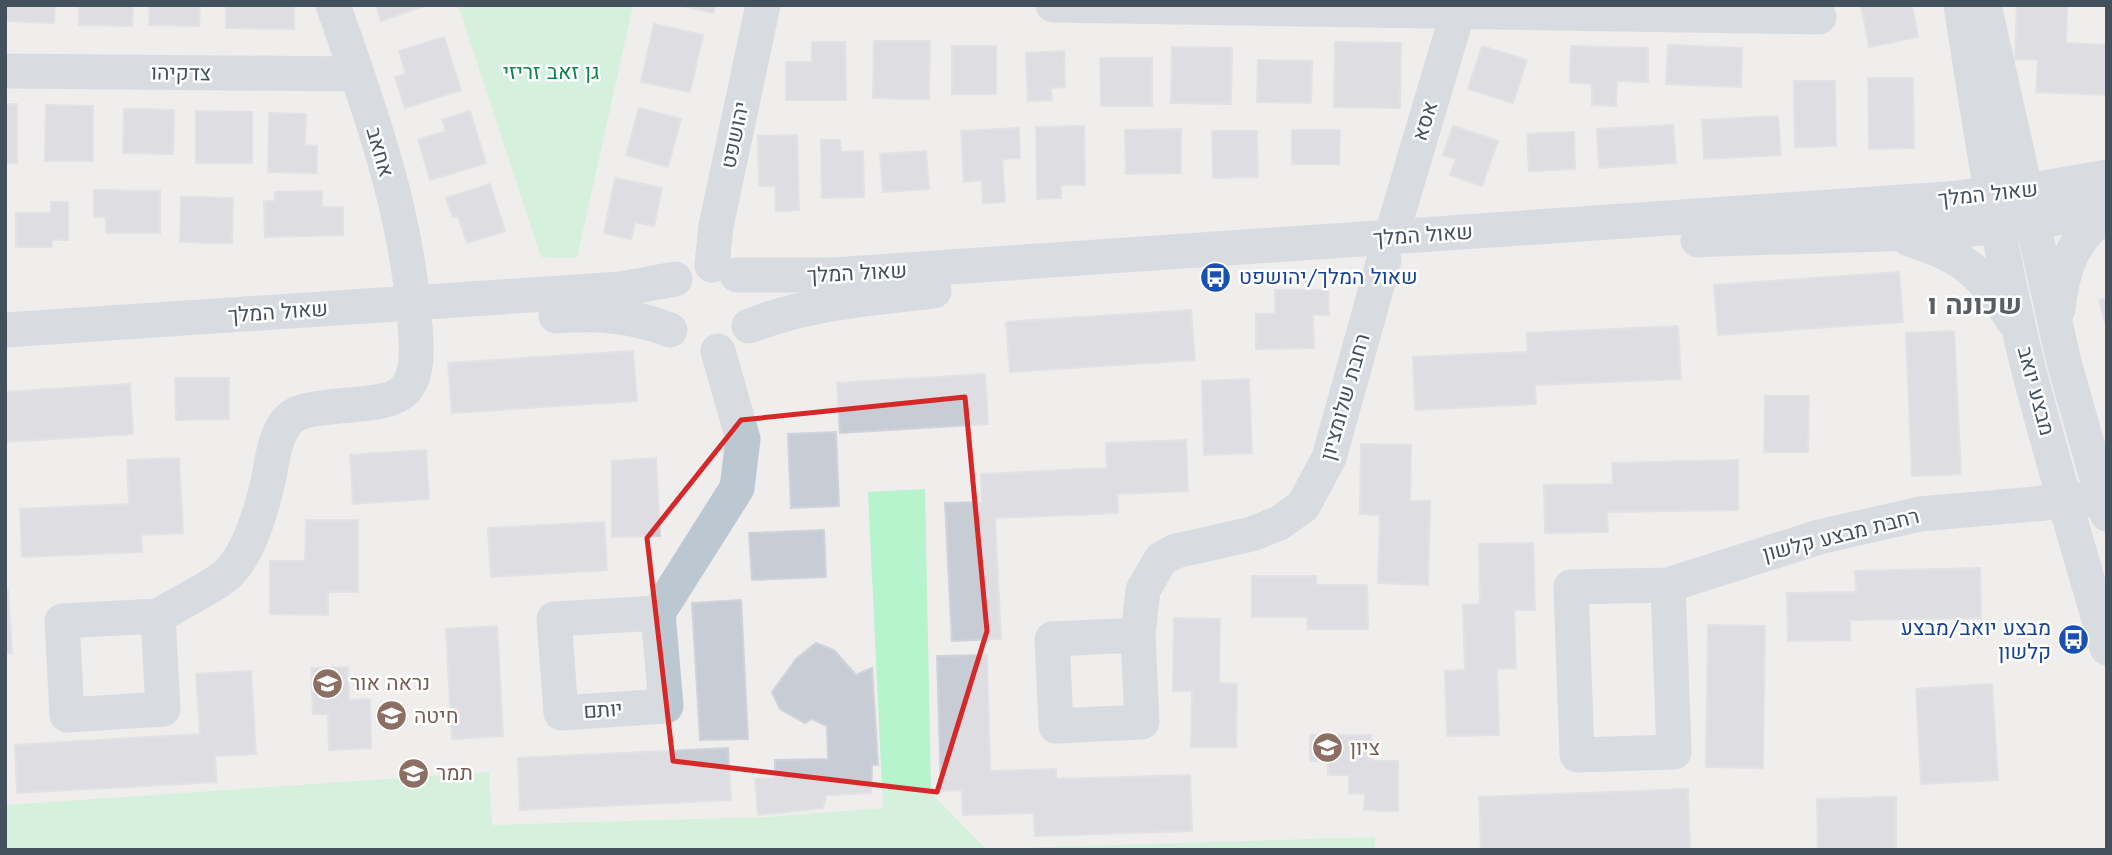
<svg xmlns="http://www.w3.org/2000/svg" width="2112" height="855" font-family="Jost,Heebo,sans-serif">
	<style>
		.green { fill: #b5f4cd }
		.building { fill: #c8ccd4; stroke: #d0d3da; stroke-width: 2 }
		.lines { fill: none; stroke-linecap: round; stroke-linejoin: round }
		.minor { stroke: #bbc8d1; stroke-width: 35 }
		.marked { fill: none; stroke: #d62828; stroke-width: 5; stroke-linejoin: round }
		.labels { text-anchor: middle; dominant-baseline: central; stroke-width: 5; stroke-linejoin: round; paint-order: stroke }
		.park-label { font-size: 21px; fill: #0c8648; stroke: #fff }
		.street-label { font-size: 21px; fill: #43515d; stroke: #fff }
		.transit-label { font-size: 21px; fill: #164399; stroke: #fff; text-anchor: start }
		.education-label { font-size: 21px; fill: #785e54; stroke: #fff; text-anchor: start }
		.district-label { font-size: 28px; font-weight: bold; fill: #595e63; stroke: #fff }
	</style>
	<rect width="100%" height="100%" fill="#f0eded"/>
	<!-- green -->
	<g class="green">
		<path d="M458,5H633L577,258L541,257Z"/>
		<path d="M925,489L931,793L986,849L1375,837V850H5V805L489,772L492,825L766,817L883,808L868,492Z"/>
	</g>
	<!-- building -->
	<g class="building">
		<path d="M5,5H55L54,23L5,21Z"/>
		<path d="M79,5H133L132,26L79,25Z"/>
		<path d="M150,5H200L199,26L149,25Z"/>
		<path d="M226,5H294V29L226,28Z"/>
		<path d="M376,5H427L381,21Z"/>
		<path d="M680,5H715L713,13Z"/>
		<path d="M1861,5H1912L1918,37L1869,47Z"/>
		<path d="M2017,5H2067L2066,43L2107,45V95L2036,92L2038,60L2015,59Z"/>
		<path d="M654,24L703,35L690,92L641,82Z"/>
		<path d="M444,37L461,90L405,108L395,77L406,74L399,51Z"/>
		<path d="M874,41H930L929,99L873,98Z"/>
		<path d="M812,42H845L846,100H786V62H812Z"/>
		<path d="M1335,42L1401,43L1400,108L1334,107Z"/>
		<path d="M1668,45L1742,48L1741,87L1666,84Z"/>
		<rect x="952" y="46" width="44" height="48"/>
		<path d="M1482,46L1527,60L1513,103L1468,89Z"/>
		<path d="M1571,46L1648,48V82L1617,81L1616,106L1592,105V84L1570,82Z"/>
		<path d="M1172,47L1232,48L1231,104L1171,103Z"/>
		<path d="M1064,51L1065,87L1051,88L1052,100L1028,101L1026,53Z"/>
		<path d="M1100,58H1152V106H1101Z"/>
		<path d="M1258,60L1312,61L1311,103L1257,102Z"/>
		<path d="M1868,78H1913L1914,148L1869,149Z"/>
		<path d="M1794,81H1835L1836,146L1795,147Z"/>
		<rect x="5" y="104" width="12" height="59"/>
		<path d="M46,105L93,106V161H45Z"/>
		<path d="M639,108L681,119L668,167L626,155Z"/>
		<path d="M124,109L174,110L173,154L123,153Z"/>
		<path d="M196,111L252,112V163H196Z"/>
		<path d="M470,111L486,163L430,180L418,140L446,131L442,120Z"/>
		<path d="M269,113L306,114L305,145L317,146V173L268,172Z"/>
		<path d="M1778,116L1781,155L1704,159L1702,120Z"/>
		<path d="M1673,125L1676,163L1599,168L1597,129Z"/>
		<path d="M1084,126L1085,185H1061V198L1037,199L1036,127Z"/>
		<path d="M1453,126L1498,141L1482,186L1450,175L1456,159L1443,155Z"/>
		<path d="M1019,128L1020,158L1002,159L1005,202L983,203L982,180L964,182L961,131Z"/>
		<path d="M1181,129V173L1126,174L1125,130Z"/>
		<path d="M1292,130H1340L1339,164H1292Z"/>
		<path d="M1212,131H1257L1258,177L1213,178Z"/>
		<path d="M1574,132L1575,169L1529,171L1527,134Z"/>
		<path d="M797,135L799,210L776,211L775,186H759L758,136Z"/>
		<path d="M821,140H840L841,152L863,151L864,197L822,198Z"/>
		<path d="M926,151L929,189L883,192L880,154Z"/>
		<path d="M615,178L662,188L654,226L635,222L631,239L604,233Z"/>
		<path d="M490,184L505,231L467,243L458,216L453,217L446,198Z"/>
		<path d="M94,190L160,191V233H106V217H94Z"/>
		<path d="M322,191V207H343V235L265,237L264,201H275V192Z"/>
		<path d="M181,197L233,198L232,243L180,242Z"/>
		<path d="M51,202H68V240H52V247H16V213H51Z"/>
		<path d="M1899,272L1903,322L1718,335L1714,285Z"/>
		<path d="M1275,290H1328L1329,315H1313L1314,348L1256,349V314H1275Z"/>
		<path d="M2107,298V329L2099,300Z"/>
		<path d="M1191,310L1195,360L1010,372L1006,322Z"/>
		<path d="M1678,326L1681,379L1535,385L1536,404L1415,410L1413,357L1527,352V333Z"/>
		<path d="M1954,331L1961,474L1912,476L1906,333Z"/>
		<path d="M633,351L637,401L452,413L448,363Z"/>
		<path d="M985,374L988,424L840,433L837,383Z"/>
		<path d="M175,378H229V419L176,420Z"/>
		<path d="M1249,379L1252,453L1204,455L1202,381Z"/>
		<path d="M130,384L133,434L5,442V392Z"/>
		<path d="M1765,396H1809L1808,452H1764Z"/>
		<path d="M836,432L839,506L791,508L788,434Z"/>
		<path d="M1186,440L1188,491L1117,494L1118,513L995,518L1001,639L952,641L945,503L982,502L981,474L1107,468L1106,443Z"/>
		<path d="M1361,444L1411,445L1410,501H1430L1428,585L1378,583L1380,515L1360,514Z"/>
		<path d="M426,450L429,499L353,504L350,455Z"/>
		<path d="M179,458L183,533L141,535L142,552L22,557L20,509L129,504L127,460Z"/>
		<path d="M656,458L660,536L612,537V461Z"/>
		<path d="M1738,460V510L1607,512L1608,532L1545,533L1544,485L1613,484L1612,463Z"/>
		<path d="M306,520H358V592H328V615L270,614V561H305Z"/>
		<path d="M604,522L607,570L491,577L488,528Z"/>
		<path d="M824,530L826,577L752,580L749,533Z"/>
		<path d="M1533,543L1535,610H1514L1516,668L1497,669L1499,735L1447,736L1445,671L1465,670L1463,605L1480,604L1479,544Z"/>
		<path d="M1980,568L1981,618L1850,620V640L1788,641L1787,593L1856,592L1855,571Z"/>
		<path d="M1252,576H1316V585H1367L1368,629H1308L1307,617H1252Z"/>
		<path d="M5,591H8L12,653L5,654Z"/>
		<path d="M741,600L748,739L700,740L692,603Z"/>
		<path d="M1174,618L1220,619L1219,683L1237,684L1236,747H1191L1192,691H1173Z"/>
		<path d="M1708,625L1765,626L1763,768L1706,767Z"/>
		<path d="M497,626L503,736L452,739L446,629Z"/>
		<path d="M816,643L834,650L856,675L872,668L878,765H872L871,793L826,795L823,808L758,815L755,779L775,778V760L828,759L827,726L812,719L805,723L780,709L772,692L796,659Z"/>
		<path d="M987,655L990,771L1056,769V779L1190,775L1192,831L1035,836L1034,813L963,815L962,790L941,791L937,656Z"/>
		<path d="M348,667L349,700L370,699L371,748L329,750L328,714H313L311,668Z"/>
		<path d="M251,671L256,754L215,756L217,782L17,793L15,745L200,734L196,674Z"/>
		<path d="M1992,684L1998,780L1921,784L1916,689Z"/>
		<path d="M1310,735H1371L1372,761H1398V811L1364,810L1365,793L1349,794V775H1328V761H1310Z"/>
		<path d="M728,748L731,800L520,810L518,758Z"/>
		<path d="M1688,789L1690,849L1481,850L1479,797Z"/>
		<path d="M1896,797V850H1818L1817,799Z"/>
	</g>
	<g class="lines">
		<!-- minor -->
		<g class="minor">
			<path d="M333,5C367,101 403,201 413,303"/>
			<path d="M1053,5L1819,17"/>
			<path d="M1961,5C1980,128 1999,251 2029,371C2053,464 2081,556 2107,648"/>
			<path d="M1984,5L2064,362L2107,514"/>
			<path d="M5,71L357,74"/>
			<path d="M1391,237L1460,5"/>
			<path d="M1909,239C1964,256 1980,271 2013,320"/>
			<path d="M1698,240C1835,233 1973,240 2107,208"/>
			<path d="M712,265L716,226L763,5"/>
			<path d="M737,275H833L1947,199L2027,191L2107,177"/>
			<path d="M2058,309C2062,271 2072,237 2107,215"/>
			<path d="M556,316C596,313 632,315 670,330"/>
			<path d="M749,326C809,303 870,298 934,291"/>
			<path d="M5,330L621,289L675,279"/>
			<path d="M1668,585L1674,752L1577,755L1571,587L1668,585L1819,537L1920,514L2102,498"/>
			<path d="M658,613L666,706L561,713L554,619Z"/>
			<path d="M658,613L737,488L743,439L718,351"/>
			<path d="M158,616C179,603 203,592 223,578C248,559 261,511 268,482C272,462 274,438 287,421C295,412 310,409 322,408C392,399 423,411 415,325"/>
			<path d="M158,616L163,709L67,715L62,621Z"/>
			<path d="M1138,635L1143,590L1161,559L1176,551L1252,534L1279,523L1303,506L1329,458L1384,260"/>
			<path d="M1138,635L1142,722L1056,726L1052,639Z"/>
		</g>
	</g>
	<!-- marked area -->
	<path d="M0 0H2112V855H0ZM965,397L987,631L937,792L673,761L647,538L741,420Z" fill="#f0eded" fill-opacity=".55" fill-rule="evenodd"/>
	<path class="marked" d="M965,397L987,631L937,792L673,761L647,538L741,420Z"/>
	<!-- icons -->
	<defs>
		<symbol id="bus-disc" viewBox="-11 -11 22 22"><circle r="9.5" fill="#1a4fb4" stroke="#fff"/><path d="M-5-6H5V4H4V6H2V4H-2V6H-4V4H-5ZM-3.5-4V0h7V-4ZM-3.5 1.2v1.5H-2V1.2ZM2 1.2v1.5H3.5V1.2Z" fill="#fff"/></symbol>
		<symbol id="school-disc" viewBox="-11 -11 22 22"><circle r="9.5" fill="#8d6e63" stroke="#fff"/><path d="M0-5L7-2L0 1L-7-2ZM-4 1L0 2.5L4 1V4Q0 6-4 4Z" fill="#fff"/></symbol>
	</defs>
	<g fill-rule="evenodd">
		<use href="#bus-disc" x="1198" y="260" width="35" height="35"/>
		<use href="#bus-disc" x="2056" y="622" width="35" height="35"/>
		<use href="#school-disc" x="310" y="666" width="35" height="35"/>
		<use href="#school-disc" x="374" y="698" width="35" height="35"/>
		<use href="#school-disc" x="1310" y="730" width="35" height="35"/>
		<use href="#school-disc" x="396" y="756" width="35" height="35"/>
	</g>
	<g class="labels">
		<!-- park labels -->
		<g class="park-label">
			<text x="551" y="72">גן זאב זריזי</text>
		</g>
		<!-- street labels -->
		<g class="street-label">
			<text transform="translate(181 73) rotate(1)">צדקיהו</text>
			<text transform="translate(1425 121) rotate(-73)">אסא</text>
			<text transform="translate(735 135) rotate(-78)">יהושפט</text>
			<text transform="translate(380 152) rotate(74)">אחאב</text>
			<text transform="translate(1988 194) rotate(-6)">שאול המלך</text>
			<text transform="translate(1423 235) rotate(-4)">שאול המלך</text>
			<text transform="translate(857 273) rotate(-3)">שאול המלך</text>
			<text transform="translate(278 312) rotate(-4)">שאול המלך</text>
			<text transform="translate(2036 391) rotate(75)">מבצע יואב</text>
			<text transform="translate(1345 397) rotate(-74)">רחבת שלומציון</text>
			<text transform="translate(1841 535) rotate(-14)">רחבת מבצע קלשון</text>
			<text transform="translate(603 710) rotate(-4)">יותם</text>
		</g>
		<!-- transit labels -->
		<g class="transit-label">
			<text x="1239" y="277">שאול המלך/יהושפט</text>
			<text x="2051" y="628" text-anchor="end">מבצע יואב/מבצע<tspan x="2051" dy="24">קלשון</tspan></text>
		</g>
		<!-- education labels -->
		<g class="education-label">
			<text x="350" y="683">נראה אור</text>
			<text x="414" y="716">חיטה</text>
			<text x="1350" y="748">ציון</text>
			<text x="436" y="773">תמר</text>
		</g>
		<!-- district labels -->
		<g class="district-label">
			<text x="1975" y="304">שכונה ו</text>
		</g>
	</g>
	<!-- border -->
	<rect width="2112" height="855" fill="none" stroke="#43515d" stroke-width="14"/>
</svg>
